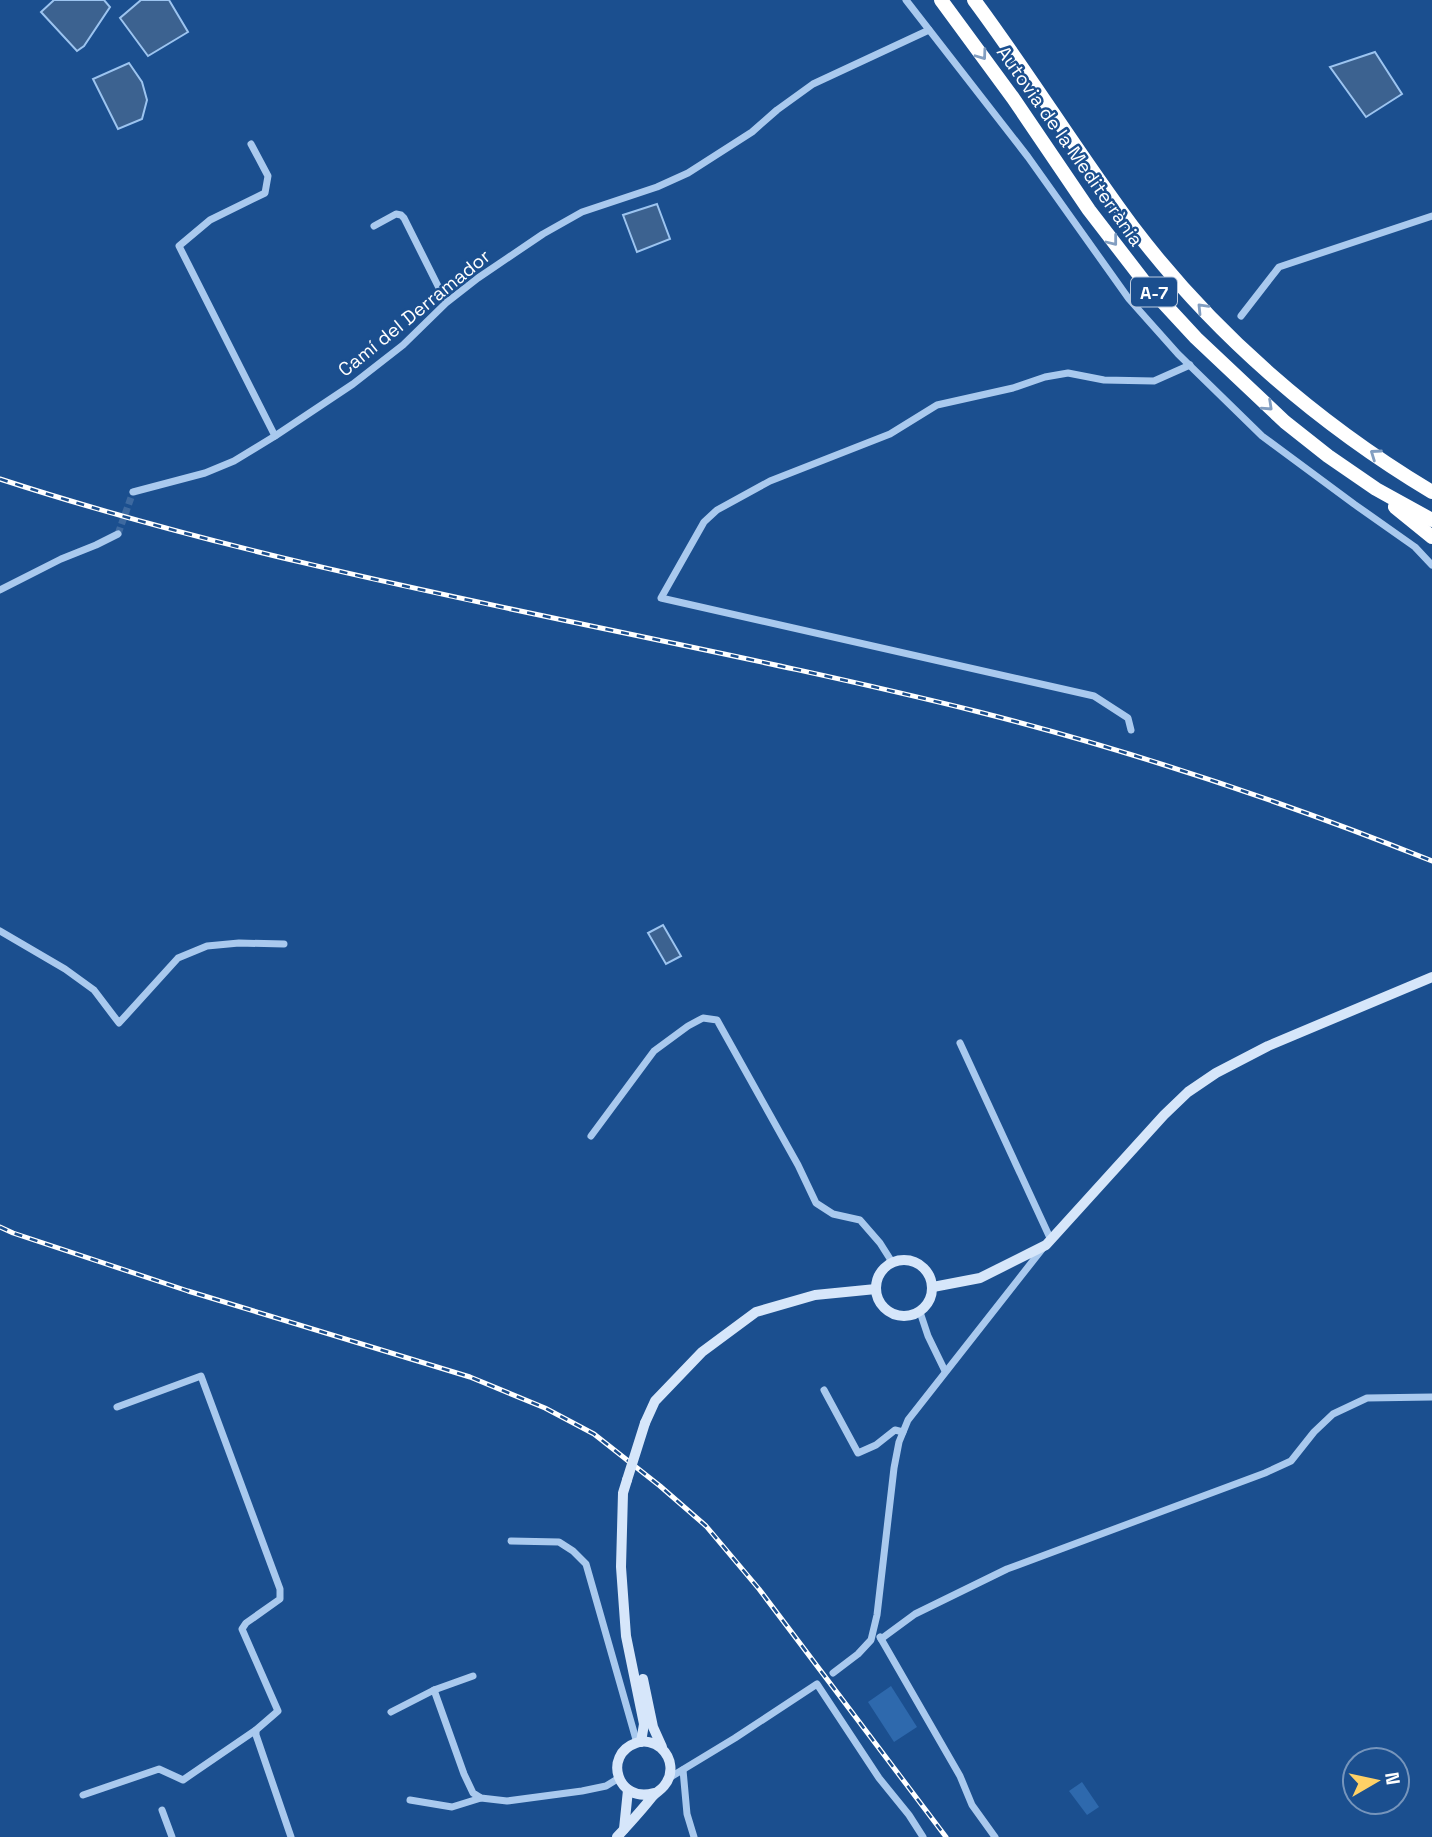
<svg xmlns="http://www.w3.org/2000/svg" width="1432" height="1837" font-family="'Space Grotesk',sans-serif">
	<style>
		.green { fill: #2e69ad }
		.water { fill: #3c6290; stroke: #9cc4f0; stroke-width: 2 }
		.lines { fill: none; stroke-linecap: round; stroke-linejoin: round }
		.street-tunnel { stroke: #3d69a0; stroke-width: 7; stroke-dasharray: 7 3.5; stroke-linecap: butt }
		.street { stroke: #a9c9ee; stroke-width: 7 }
		.secondary { stroke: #d6e6fa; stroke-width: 10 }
		.highway { stroke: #fff; stroke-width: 14 }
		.rail-casing { stroke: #fff; stroke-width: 5 }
		.rail { stroke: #1b4f8f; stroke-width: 2.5; stroke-dasharray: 8; stroke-linecap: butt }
		.secondary-bridge { stroke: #d6e6fa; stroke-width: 10 }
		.oneway { stroke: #829ec1 }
		.labels { text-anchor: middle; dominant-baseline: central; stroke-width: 5; stroke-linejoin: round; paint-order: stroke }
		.shield { fill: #1b4f8f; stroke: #bbcadd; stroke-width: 2 }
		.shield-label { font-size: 18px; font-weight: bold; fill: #fff }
		.street-label { font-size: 19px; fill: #fff; stroke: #1b4f8f }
	</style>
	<rect width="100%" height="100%" fill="#1b4f8f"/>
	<!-- green -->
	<g class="green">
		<path d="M891,1686L917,1727L894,1742L868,1702Z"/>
		<path d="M1082,1782L1099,1807L1087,1815L1069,1791Z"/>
	</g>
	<!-- water -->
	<g class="water">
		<path d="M54,0H104L110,7L84,46L77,51L41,12Z"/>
		<path d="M141,0H169L188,32L148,56L120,18Z"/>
		<path d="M1375,52L1402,94L1366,117L1330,67Z"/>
		<path d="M129,63L142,82L147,100L142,119L118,129L93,79Z"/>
		<path d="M657,204L670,239L637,252L623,215Z"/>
		<path d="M663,925L681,956L666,964L648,933Z"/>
	</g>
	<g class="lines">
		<!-- street-tunnel -->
		<path class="street-tunnel" d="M118,534L133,492"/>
		<!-- street -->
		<g class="street">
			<path d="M906,0L1028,157L1129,299L1178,354L1262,436L1354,504L1415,547L1432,565"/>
			<path d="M251,144L268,176L265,193L210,220L179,246L275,436"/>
			<path d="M374,226L396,214L401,215L404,218L446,302"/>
			<path d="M1241,316L1279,267L1432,216"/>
			<path d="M133,492L205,473L234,461L275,436L353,384L403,345L446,303L478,278L543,234L582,212L657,187L688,173L752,132L777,110L813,84L929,30"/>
			<path d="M0,590L61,559L96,545L118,534"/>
			<path d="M1131,730L1128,718L1094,696L661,598L704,522L717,510L770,481L890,434L937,405L1013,388L1045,377L1068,373L1104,380L1154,381L1190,365"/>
			<path d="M0,931L65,969L94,990L119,1023L178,958L207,946L239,943L284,944"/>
			<path d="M960,1043L1051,1240"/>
			<path d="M591,1136L654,1051L688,1026L703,1018L717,1020L798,1165L816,1203L833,1214L860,1220L880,1243L892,1262"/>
			<path d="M920,1312L928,1336L945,1371"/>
			<path d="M824,1390L858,1453L876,1445L895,1430L903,1432"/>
			<path d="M117,1407L201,1376L280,1589V1599L246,1623L242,1629L278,1711L256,1730V1735L291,1837"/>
			<path d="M511,1541L559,1542L573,1551L586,1564L637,1743"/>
			<path d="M880,1637L960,1776L972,1805L995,1837"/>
			<path d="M881,1639L915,1614L1007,1569L1265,1473L1291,1461L1314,1432L1333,1414L1367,1398L1432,1397"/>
			<path d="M833,1673L858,1654L871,1640L877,1615L894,1468L899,1442L908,1420L1043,1248"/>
			<path d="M434,1690L473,1676"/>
			<path d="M391,1712L434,1690L464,1774L473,1793L481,1798L507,1801L582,1791L606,1786L619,1778"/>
			<path d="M683,1770L687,1814L694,1837"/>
			<path d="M669,1778L735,1738L817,1684L879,1778L909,1815L923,1837"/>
			<path d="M83,1795L159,1769L183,1780L256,1730"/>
			<path d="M410,1800L452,1807L481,1798"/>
			<path d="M162,1810L172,1837"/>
		</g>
		<!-- secondary -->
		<g class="secondary">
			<circle cx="904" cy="1288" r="28"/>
			<path d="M933,1287L980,1278L1046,1245L1164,1115L1188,1092L1216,1073L1268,1046L1432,977"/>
			<path d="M645,1423L655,1401L702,1352L756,1312L815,1295L876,1289"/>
			<path d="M627,1480L623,1493L621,1567L626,1636L644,1724L641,1742"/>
			<path d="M643,1679L653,1727L662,1747"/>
			<path d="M624,1829L628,1790"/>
			<path d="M617,1837C629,1824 641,1811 652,1797C656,1792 660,1791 664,1786C674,1774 672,1758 661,1748C654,1742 644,1740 636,1743C602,1755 618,1804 654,1793"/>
		</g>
		<!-- highway -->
		<g class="highway">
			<path d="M941,0L1013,98L1089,210L1146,284L1196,338L1285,422L1328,456L1376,489L1432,520"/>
			<path d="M974,0C1029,74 1077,152 1132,226C1213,333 1317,423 1432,492"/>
			<path d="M1395,507L1432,537"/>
		</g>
		<defs>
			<g id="rail">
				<path d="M0,479C320,583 654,631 979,712C1133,751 1284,802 1432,861"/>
				<path d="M0,1227L13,1233L188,1291L470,1377L545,1408L594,1434L660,1486L706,1526L759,1589L946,1837"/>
			</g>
		</defs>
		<!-- rail casing -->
		<use href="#rail" class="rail-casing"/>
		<!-- rail -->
		<use href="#rail" class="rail"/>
		<!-- secondary-bridge -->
		<path class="secondary-bridge" d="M627,1480L645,1423"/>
	</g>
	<!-- one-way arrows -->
	<defs><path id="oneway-chevron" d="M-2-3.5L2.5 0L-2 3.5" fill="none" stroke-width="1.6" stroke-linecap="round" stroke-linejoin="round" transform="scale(1.75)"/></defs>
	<g class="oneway">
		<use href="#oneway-chevron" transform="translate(982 55) rotate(54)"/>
		<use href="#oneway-chevron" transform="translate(1113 241) rotate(52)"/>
		<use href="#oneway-chevron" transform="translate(1202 308) rotate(-134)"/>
		<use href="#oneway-chevron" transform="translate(1268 406) rotate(43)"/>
		<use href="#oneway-chevron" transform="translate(1375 454) rotate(-145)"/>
	</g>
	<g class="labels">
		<!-- shield labels -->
		<rect class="shield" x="1131" y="277.5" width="46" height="29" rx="5"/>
		<g class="shield-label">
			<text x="1154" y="292">A-7</text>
		</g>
		<!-- street labels -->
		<g class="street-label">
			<text transform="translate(1070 146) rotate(55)">Autovia de la Mediterrània</text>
			<text transform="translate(414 313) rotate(-39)">Camí del Derramador</text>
		</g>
	</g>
	<!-- north arrow -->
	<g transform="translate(1376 1781) rotate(81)"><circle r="33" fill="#1b4f8f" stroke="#7695bc" stroke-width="2"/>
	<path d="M0-5L12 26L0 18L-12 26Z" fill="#ffd166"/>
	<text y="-10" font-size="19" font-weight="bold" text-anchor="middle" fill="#ffffff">N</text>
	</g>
</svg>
